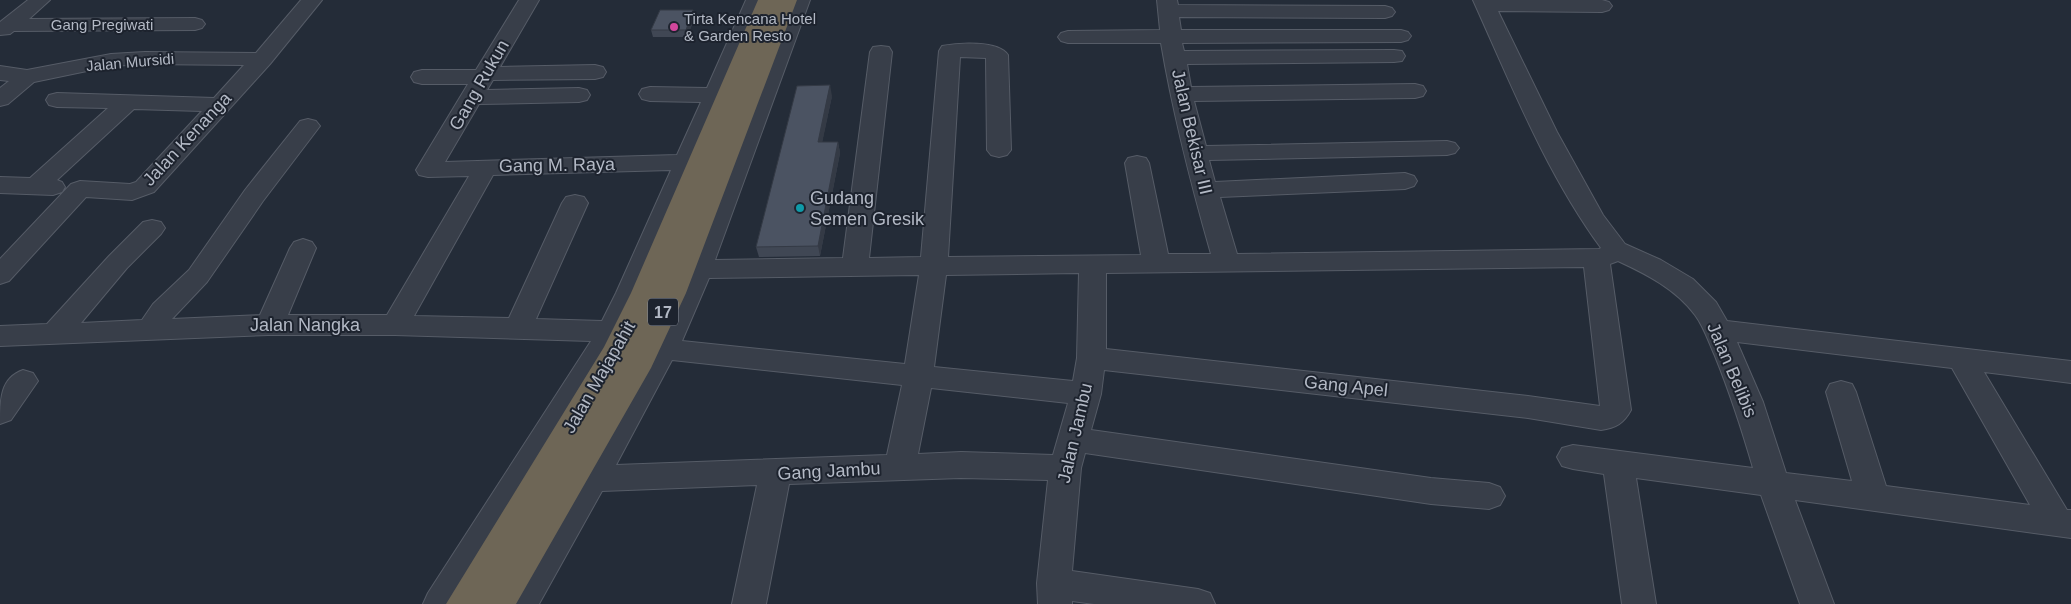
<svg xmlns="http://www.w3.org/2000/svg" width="2071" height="604" font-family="Arial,sans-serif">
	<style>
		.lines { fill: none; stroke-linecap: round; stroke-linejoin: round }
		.minor-casing { stroke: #565c67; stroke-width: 2 }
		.highway-casing { stroke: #434954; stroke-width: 2 }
		.minor { fill: #383e49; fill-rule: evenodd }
		.highway { fill: #6e6656; fill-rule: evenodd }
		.wall { fill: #404754 }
		.shaded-wall { fill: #343a45 }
		.building { fill: #4b5362; stroke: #343a45 }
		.hotel-dot { fill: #d1479c; stroke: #1d232e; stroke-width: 2 }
		.culture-dot { fill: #0f9aa8; stroke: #1d232e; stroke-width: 2 }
		.labels { text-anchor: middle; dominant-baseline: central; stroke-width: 4; stroke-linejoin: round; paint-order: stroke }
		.far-poi-label { font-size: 15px; fill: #b3b9c5; stroke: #1d232e; text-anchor: start }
		.far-street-label { font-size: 15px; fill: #b3b9c5; stroke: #1d232e }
		.shield { fill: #1d232e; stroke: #868c98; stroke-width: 1 }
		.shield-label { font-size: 16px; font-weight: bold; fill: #b3b9c5 }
		.street-label { font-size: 18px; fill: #b3b9c5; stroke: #1d232e }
		.poi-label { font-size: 18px; fill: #b3b9c5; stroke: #1d232e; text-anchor: start }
	</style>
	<rect width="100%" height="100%" fill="#242c38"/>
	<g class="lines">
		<defs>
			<g id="minor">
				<path d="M28,0H50L29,19L195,18L202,20L205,24L202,28L195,30L14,31L10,34L0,35V22Z"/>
				<path d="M301,0H322L270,64L154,192L132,200L86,197L9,281L0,284V259L71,184L80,181L130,184L136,182L202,111L134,109L57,180L62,182L65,187L62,192L53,195L0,193V177L30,178L108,108L57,107L49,105L46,100L49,95L57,93L214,98L244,65L145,64L111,66L34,82L8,104L0,106V88L9,81L0,80V66L27,70L111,54L145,52L256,53Z"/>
				<path d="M519,0H539L500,67L595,65L603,67L606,72L603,77L595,79L493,80L487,90L579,88L587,90L590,95L587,100L579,102L479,104L445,162L677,155L701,102L650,101L642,99L639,94L642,89L650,87L707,88L746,0H766L644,293L615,349L459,604H423L428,593L591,341L395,335H268L0,346V326L47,324L109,256L143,222L152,220L161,222L165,228L161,234L127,268L81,323L142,320L153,304L189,270L245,190L300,121L308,119L316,121L320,126L263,201L207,282L172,319L260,315L290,248L294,242L303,239L312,242L316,248L288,315H387L469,176L428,177L419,175L416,170L468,84H422L414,82L411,77L414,72L422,70H476ZM671,170L616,293L602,321L536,319L588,203L584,197L575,195L566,197L562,203L509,318L414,316L493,175Z"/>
				<path d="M790,0H810L715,260L843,258L870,52L873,47L881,46L889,47L892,52L869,258L921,257L939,51L942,46C958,43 998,40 1008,55L1011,150L1007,155L999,157L991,155L987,150L986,58L960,57L948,257L1141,255L1125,163L1128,158L1137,156L1146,158L1149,163L1168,254H1211C1191,184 1173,114 1161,43H1068L1061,41L1058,37L1061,33L1068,31L1160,30L1157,0H1177L1178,5L1385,6L1392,8L1395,12L1392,16L1385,18L1179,17L1181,30H1401L1408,32L1411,36L1408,40L1401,42L1182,43L1184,51L1394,50L1402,51L1405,56L1402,61L1394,62L1187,64L1191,87L1415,84L1423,86L1426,91L1423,96L1415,98L1194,101L1206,146L1447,141L1455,143L1459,148L1455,153L1447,155L1209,160L1215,182L1405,173L1414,176L1417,181L1414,186L1405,189L1220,197L1237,254L1599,249L1601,248C1546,173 1511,84 1473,0H1602L1609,2L1612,6L1609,10L1602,12L1498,11L1557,132L1603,215L1625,244L1661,260L1693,279L1716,302L1727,321L2071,361V383L1984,372L2067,510H2071V538L1795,500L1834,604H1800L1761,495L1636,478L1656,604H1622L1604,474L1573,469L1562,466L1557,457L1562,448L1573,445L1753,468C1742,430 1730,393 1715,356C1709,343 1704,327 1695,315C1676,289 1646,274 1618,261L1610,264L1631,410C1624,423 1616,428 1601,430L1528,418L1104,370L1101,394L1091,430L1431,478L1489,483L1500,487L1505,496L1500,505L1489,509L1431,504L1085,453L1081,468L1072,571L1198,589L1210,593L1215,604H1094L1072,601V604H1038L1037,583L1048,480L961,478L789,484L766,604H732L757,485L602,491L539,604H504L650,349L675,295ZM1584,267L1600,406L1528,396L1106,349V273ZM1079,273L1077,358L1073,381L934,367L946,275ZM919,275L905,364L682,341L709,278ZM1737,342L1952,368L2030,505L1886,486L1856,392L1852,384L1841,381L1830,384L1826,392L1852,481L1786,473L1763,402ZM672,360L902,385L887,455L616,465ZM931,388L1068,403L1053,455L961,452L918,454Z"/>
				<path d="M23,370L33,373L38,381L11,420L0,424C0,400 0,378 23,370Z"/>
			</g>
			<path id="highway" d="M758,0H797L686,293L651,368L516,604H446L604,347L631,293Z"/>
		</defs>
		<!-- minor casing -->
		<use href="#minor" class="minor-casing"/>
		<!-- highway casing -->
		<use href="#highway" class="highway-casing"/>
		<!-- minor -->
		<use href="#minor" class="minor"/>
		<!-- highway -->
		<use href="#highway" class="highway"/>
	</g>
	<!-- wall -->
	<g class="wall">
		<path d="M693,10L695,17L687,37H653L651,30Z"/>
		<path d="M832,96L822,142H838L840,153L820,256L759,257L756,247Z"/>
	</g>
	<!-- shaded-wall -->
	<g class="shaded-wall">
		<path d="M693,10L695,17L687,37L686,30Z"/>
		<path d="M830,85L832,96L820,153L818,142Z"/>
		<path d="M838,142L840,153L820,256L818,246Z"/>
	</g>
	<!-- building -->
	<g class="building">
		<path d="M660,10H693L686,30H651Z"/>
		<path d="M830,85L818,142H838L818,246L756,247L797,86Z"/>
	</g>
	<!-- markers -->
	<circle class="hotel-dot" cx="674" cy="27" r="5"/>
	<circle class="culture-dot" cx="800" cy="208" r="5"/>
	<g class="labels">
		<!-- far-poi labels -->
		<g class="far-poi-label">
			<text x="684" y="18">Tirta Kencana Hotel<tspan x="684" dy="17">&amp; Garden Resto</tspan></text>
		</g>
		<!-- far-street labels -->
		<g class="far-street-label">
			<text x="102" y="24">Gang Pregiwati</text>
			<text transform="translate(130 62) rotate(-5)">Jalan Mursidi</text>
		</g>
		<!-- shield labels -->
		<rect class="shield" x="648" y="298.5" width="30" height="27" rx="4"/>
		<g class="shield-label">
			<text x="663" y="312">17</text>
		</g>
		<!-- street labels -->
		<g class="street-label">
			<text transform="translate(479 85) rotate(-60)">Gang Rukun</text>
			<text transform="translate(1192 132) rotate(77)">Jalan Bekisar III</text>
			<text transform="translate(187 139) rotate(-47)">Jalan Kenanga</text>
			<text transform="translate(557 165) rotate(-1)">Gang M. Raya</text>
			<text x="305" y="325">Jalan Nangka</text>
			<text transform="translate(1732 370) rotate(67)">Jalan Belibis</text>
			<text transform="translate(599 377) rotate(-60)">Jalan Majapahit</text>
			<text transform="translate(1346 386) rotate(6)">Gang Apel</text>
			<text transform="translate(1075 433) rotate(-77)">Jalan Jambu</text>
			<text transform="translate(829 471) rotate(-3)">Gang Jambu</text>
		</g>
		<!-- poi labels -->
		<g class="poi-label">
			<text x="810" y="198">Gudang<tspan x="810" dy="21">Semen Gresik</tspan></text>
		</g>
	</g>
</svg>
